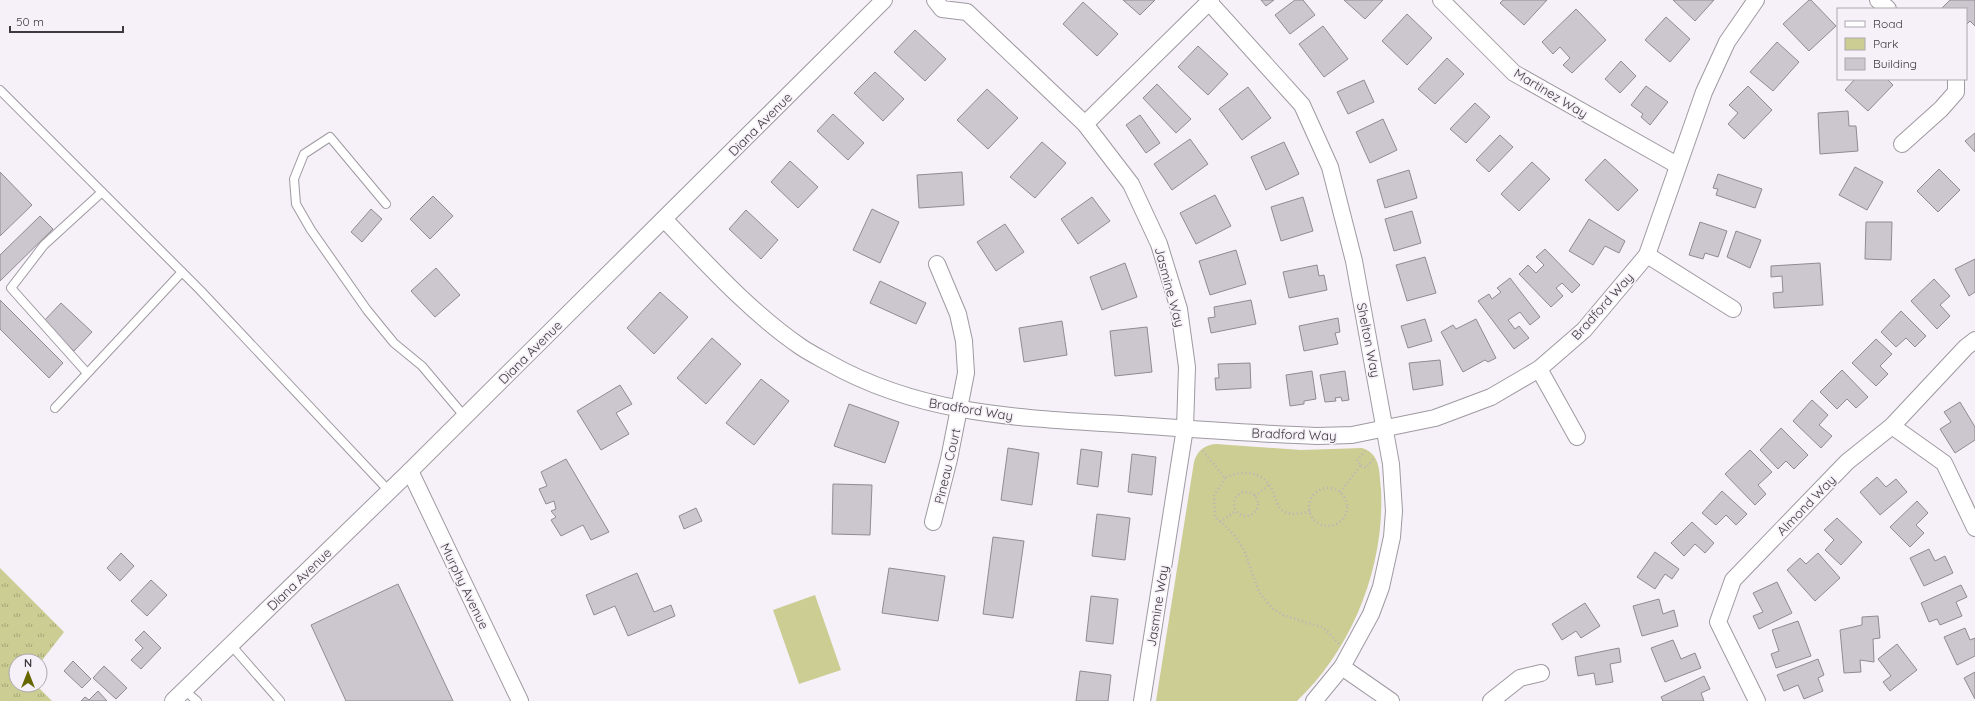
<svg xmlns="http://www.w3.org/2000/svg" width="1975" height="701" font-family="Quicksand,sans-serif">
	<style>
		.grass { fill: url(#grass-tufts) }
		.park { fill: #cbcd93 }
		.building { fill: #ccc6ce; stroke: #908b92 }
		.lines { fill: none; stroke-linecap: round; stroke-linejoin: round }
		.service-casing { stroke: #9f99a1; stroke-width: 10 }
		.minor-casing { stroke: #9f99a1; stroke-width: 18 }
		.path { stroke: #b8b3ba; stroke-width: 2.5; stroke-dasharray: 1 3; stroke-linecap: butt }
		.service { stroke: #fff; stroke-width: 8 }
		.minor { stroke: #fff; stroke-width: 16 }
		.labels { text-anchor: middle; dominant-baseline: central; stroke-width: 3.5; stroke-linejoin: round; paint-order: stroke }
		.street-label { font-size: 13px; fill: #3c3a3d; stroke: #f6f0f9 }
	</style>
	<defs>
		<pattern id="grass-tufts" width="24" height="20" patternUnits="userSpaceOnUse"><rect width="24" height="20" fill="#cbcd93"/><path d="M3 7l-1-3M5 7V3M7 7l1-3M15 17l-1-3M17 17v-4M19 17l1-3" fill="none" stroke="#a6a779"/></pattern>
	</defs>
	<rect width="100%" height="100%" fill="#f6f0f9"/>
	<!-- grass -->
	<path class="grass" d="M0,568L64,632L40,663V661H16V685H36L52,701H0Z"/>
	<!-- park -->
	<g class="park">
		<path d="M1216,444L1301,450L1362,448C1381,454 1379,472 1381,489C1385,566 1353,648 1297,701H1156L1194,462C1197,451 1204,445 1216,444Z"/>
		<path d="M815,595L841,670L799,684L773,610Z"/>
	</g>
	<!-- building -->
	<g class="building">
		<path d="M1123,0H1155L1140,15Z"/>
		<path d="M1261,0H1274L1266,6Z"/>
		<path d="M1295,0H1303L1315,15L1290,34L1275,15Z"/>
		<path d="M1344,0H1383L1365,19Z"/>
		<path d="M1503,0H1547L1524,25L1500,3Z"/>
		<path d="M1673,0H1714L1695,21Z"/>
		<path d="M1809,0H1811L1836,26L1809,51L1783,24Z"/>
		<path d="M1950,0H1975V26L1970,21L1966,25V9H1941Z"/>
		<path d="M1083,2L1118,34L1097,56L1063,24Z"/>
		<path d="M1576,9L1606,40L1572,73L1563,65L1570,58L1560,47L1553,54L1542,42Z"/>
		<path d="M1407,14L1432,38L1407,65L1382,41Z"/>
		<path d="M1666,17L1690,39L1670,62L1645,40Z"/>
		<path d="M1323,26L1348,59L1324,77L1299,44Z"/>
		<path d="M915,30L946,59L925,81L894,52Z"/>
		<path d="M1777,42L1799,62L1773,91L1750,72Z"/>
		<path d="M1198,46L1228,74L1208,95L1178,67Z"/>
		<path d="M1447,58L1464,74L1435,104L1418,89Z"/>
		<path d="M1621,61L1636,76L1620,93L1605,79Z"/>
		<path d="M875,72L904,99L883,121L854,93Z"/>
		<path d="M1855,79H1887L1893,85L1868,111L1845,90Z"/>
		<path d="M1364,80L1374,102L1348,114L1337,92Z"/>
		<path d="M1157,84L1191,119L1176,133L1143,98Z"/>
		<path d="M1646,86L1668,102L1650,125L1641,117L1643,114L1631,105Z"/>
		<path d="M1748,86L1772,110L1744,139L1728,124L1738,113L1729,105Z"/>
		<path d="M1248,87L1271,118L1242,140L1219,109Z"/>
		<path d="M987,89L1018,118L988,149L957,120Z"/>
		<path d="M1475,103L1490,117L1466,143L1450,129Z"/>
		<path d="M1848,111L1849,126H1856L1858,151L1820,154L1818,113Z"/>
		<path d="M833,114L864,143L848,160L817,131Z"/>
		<path d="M1140,115L1160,143L1146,153L1126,125Z"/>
		<path d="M1383,119L1397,150L1370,163L1356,132Z"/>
		<path d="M1975,133V152L1965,141Z"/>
		<path d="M1500,135L1513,147L1489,172L1476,160Z"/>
		<path d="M1190,139L1208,164L1172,190L1154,164Z"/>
		<path d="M1042,142L1066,163L1035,198L1010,177Z"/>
		<path d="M1284,142L1299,174L1266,190L1251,157Z"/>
		<path d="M1605,159L1638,190L1618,211L1585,180Z"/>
		<path d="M790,161L818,187L798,208L771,182Z"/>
		<path d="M1532,162L1550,179L1519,211L1501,194Z"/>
		<path d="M1855,167L1883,182L1867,210L1839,195Z"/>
		<path d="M1939,169L1960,190L1938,212L1917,191Z"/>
		<path d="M1409,170L1417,198L1385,208L1377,180Z"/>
		<path d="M0,172L32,205L0,236Z"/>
		<path d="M962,172L964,205L919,208L917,175Z"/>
		<path d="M1718,174L1762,189L1755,208L1716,195L1718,189L1713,188Z"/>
		<path d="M1215,195L1231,226L1196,244L1180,213Z"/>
		<path d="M433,196L453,216L430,239L410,219Z"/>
		<path d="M1092,197L1110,221L1078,244L1061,219Z"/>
		<path d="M1303,197L1313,231L1281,241L1271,207Z"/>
		<path d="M371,209L382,219L362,242L351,232Z"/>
		<path d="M872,209L899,222L880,263L853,250Z"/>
		<path d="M746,210L778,240L761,259L729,229Z"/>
		<path d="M1412,211L1421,243L1394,251L1385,219Z"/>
		<path d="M40,216L53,229L0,281V255Z"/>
		<path d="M1589,219L1625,241L1619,253L1605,246L1593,265L1569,251Z"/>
		<path d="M1700,222L1727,231L1718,257L1705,253L1703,259L1689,255Z"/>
		<path d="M1866,222H1892L1891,260L1865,259Z"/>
		<path d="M1005,224L1024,252L996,271L977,242Z"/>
		<path d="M1736,231L1761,240L1750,268L1727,257Z"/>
		<path d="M1545,249L1580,285L1572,293L1562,283L1556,288L1563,296L1551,307L1519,274L1528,265L1536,273L1544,265L1536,257Z"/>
		<path d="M1236,250L1246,284L1210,295L1199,261Z"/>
		<path d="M1425,257L1436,293L1407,301L1396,265Z"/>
		<path d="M1975,259V292L1969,296L1955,269Z"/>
		<path d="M1125,263L1137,297L1102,310L1090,277Z"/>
		<path d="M1820,263L1823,305L1774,308L1773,293L1783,292L1782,276L1771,277V266Z"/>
		<path d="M1317,265L1319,276L1324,275L1327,290L1289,298L1283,272Z"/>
		<path d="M436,268L460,295L435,317L411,291Z"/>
		<path d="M1510,278L1540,317L1530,325L1520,312L1508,320L1515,329L1519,326L1529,338L1514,349L1478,301L1489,294L1492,299L1501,292L1497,288Z"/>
		<path d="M1934,279L1950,296L1940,305L1950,316L1937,329L1911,301Z"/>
		<path d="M880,281L926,303L916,324L870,303Z"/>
		<path d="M660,292L688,317L654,354L627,328Z"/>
		<path d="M0,300L63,363L49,378L0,329Z"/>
		<path d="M1251,300L1256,324L1211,333L1208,318L1215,317L1214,307Z"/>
		<path d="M61,303L92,332L74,351L43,322Z"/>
		<path d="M1901,311L1926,336L1915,347L1906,338L1896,347L1881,332Z"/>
		<path d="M1338,318L1340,332L1335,333L1338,344L1304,351L1299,326Z"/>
		<path d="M1425,319L1432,341L1408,348L1401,326Z"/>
		<path d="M1476,319L1496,358L1488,362L1485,360L1463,372L1441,332L1453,325L1456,329Z"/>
		<path d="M1062,321L1067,355L1024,362L1019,328Z"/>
		<path d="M1147,327L1152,372L1115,376L1110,331Z"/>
		<path d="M712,338L741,364L706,404L677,378Z"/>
		<path d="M1876,339L1892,354L1880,366L1888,374L1876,386L1852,363Z"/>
		<path d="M1440,360L1443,385L1413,390L1409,363Z"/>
		<path d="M1250,363L1251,388L1216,390L1215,378H1219L1218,364Z"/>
		<path d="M1842,370L1868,397L1856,408L1847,399L1837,409L1820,392Z"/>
		<path d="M1312,371L1316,399L1304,401V404L1290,406L1286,375Z"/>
		<path d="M1345,371L1349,400L1342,401L1341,397L1335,398L1336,401L1325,402L1320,375Z"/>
		<path d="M761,379L789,401L754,445L726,423Z"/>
		<path d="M620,385L632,404L616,413L629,434L601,450L577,411Z"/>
		<path d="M1812,400L1828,415L1819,425L1832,436L1821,448L1793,421Z"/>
		<path d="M1960,402L1975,427V440L1955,453L1940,429L1951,422L1944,412Z"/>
		<path d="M849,404L899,422L885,463L834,446Z"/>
		<path d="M1781,428L1808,455L1794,469L1786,461L1778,469L1760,450Z"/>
		<path d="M1008,448L1039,453L1032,505L1001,500Z"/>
		<path d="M1081,449L1102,452L1098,487L1077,484Z"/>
		<path d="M1750,450L1772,472L1758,485L1766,494L1755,505L1725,474Z"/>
		<path d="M1132,454L1156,457L1152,495L1128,492Z"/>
		<path d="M566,459L609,532L591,540L583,525L561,536L551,520L556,517L551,511L556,509L554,501L546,504L539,489L547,486L541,472Z"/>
		<path d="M1877,477L1886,487L1896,479L1907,492L1880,515L1860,492Z"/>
		<path d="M833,484L872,485L870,535L832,534Z"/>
		<path d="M1722,491L1747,514L1736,525L1726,515L1716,525L1702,513Z"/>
		<path d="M1917,501L1928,513L1916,525L1924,533L1910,547L1890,527Z"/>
		<path d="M696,508L702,521L684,529L679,516Z"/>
		<path d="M1097,514L1130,518L1125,560L1092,556Z"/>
		<path d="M1837,518L1862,542L1841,565L1825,550L1834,540L1824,530Z"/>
		<path d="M1692,522L1714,543L1705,553L1695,544L1684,556L1671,543Z"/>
		<path d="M993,537L1024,541L1013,618L983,614Z"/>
		<path d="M1929,549L1935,561L1945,556L1953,573L1924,586L1910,558Z"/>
		<path d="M1655,552L1679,569L1672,579L1665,574L1655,589L1637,577Z"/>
		<path d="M121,553L134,566L120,581L107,568Z"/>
		<path d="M1818,553L1840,578L1815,601L1787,570L1800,558L1806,564Z"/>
		<path d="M889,568L945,576L938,621L882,613Z"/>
		<path d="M637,573L654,612L671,605L675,616L628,636L615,606L594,615L586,595Z"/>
		<path d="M151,580L167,595L147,616L131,601Z"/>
		<path d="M1777,582L1792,613L1759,629L1753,616L1763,612L1753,593Z"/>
		<path d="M398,584L453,701H346L311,625Z"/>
		<path d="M1961,585L1967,597L1956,602L1962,616L1940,625L1937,619L1929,622L1921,603Z"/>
		<path d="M1091,596L1118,599L1113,644L1086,641Z"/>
		<path d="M1659,599L1663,614L1674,610L1678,626L1642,636L1633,606Z"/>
		<path d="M1585,603L1600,626L1581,638L1576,631L1562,640L1552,624Z"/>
		<path d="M1878,616L1880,638L1873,639L1874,662L1860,660L1861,672L1844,673L1840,630L1862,625V617Z"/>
		<path d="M1798,621L1811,656L1776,668L1771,654L1779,651L1772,630Z"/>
		<path d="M1965,628L1970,640L1975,638V656L1957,665L1944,637Z"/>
		<path d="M144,631L161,648L141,669L131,660L143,648L135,640Z"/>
		<path d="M1673,640L1681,659L1695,653L1701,668L1665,682L1651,648Z"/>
		<path d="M1897,644L1917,670L1890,691L1883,682L1891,676L1878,659Z"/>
		<path d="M1619,648L1621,662L1610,664L1613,682L1596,685L1594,673L1578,676L1575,657Z"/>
		<path d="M1818,659L1824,675L1818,678L1823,691L1804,699L1798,685L1784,691L1777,675Z"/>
		<path d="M73,661L91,679L82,688L64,671Z"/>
		<path d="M104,666L127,688L116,699L93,678Z"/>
		<path d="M1080,671L1111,675L1108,701H1076Z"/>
		<path d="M1975,672V699L1964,678Z"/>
		<path d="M1704,676L1710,689L1701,693L1704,701H1663L1661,697Z"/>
		<path d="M98,691L107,701H81L85,697L89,700Z"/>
	</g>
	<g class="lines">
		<defs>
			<g id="service">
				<path d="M0,90L200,290L389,491"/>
				<path d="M386,204L330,137L304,154L294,179L296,204L311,230L367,310L394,343L422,366L465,417"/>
				<path d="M87,373L11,288L44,245L102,192"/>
				<path d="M55,408L182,272"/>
				<path d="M231,645L280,701"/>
				<path d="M184,690L197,701"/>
			</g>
			<g id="minor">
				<path d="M935,0L942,9L967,12L1085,124L1131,184L1159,244L1179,309L1187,367L1185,428L1142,701"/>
				<path d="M1441,0L1514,73L1677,165"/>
				<path d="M1878,0L1888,9"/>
				<path d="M1209,2L1302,105L1330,167L1354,261L1391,464L1394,511L1392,537L1381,587L1371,614L1342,667L1314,701"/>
				<path d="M1085,124L1211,0"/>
				<path d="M1902,144L1941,109L1956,92V79"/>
				<path d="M664,219C707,264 750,312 801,347C810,353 820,358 829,363C925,417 1026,418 1133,425C1195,429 1256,434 1317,436L1352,435L1435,418L1491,397L1539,369L1584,330L1647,255L1704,92L1727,42L1756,0"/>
				<path d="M1647,255L1733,309"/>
				<path d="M1539,369L1577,437"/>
				<path d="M1892,426L1944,463L1975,528"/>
				<path d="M410,471L520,701"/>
				<path d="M933,522L949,459L966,373L964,341L958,314L937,264"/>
				<path d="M1342,667L1391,701"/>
				<path d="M173,701L410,471L884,0"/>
				<path d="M1491,701L1520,678L1541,673"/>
				<path d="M1757,701L1718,622L1733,580L1847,462L1892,426L1966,347L1975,340"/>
			</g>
		</defs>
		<!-- service casing -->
		<use href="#service" class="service-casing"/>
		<!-- minor casing -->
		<use href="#minor" class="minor-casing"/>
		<!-- path -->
		<g class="path">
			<path d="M1203,451L1225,478C1242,469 1264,471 1273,491C1275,495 1275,499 1277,503C1283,517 1298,515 1310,511"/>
			<path d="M1361,465L1366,468L1374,458"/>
			<path d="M1225,478L1214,496L1215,516L1234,535L1244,550L1259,592L1272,608L1283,615L1324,628L1339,644"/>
			<circle cx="1328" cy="507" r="19"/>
			<path d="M1340,492L1361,465L1357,461L1365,451"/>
			<circle cx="1246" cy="504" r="12"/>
			<path d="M1255,496L1269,485"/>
			<path d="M1220,522L1236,511"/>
		</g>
		<!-- service -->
		<use href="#service" class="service"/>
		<!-- minor -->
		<use href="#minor" class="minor"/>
	</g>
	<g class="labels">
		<!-- street labels -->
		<g class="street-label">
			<text transform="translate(1551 93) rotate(31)">Martinez Way</text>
			<text transform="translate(760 124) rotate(-45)">Diana Avenue</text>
			<text transform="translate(1170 287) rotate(75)">Jasmine Way</text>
			<text transform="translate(1602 306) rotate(-48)">Bradford Way</text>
			<text transform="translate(1369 340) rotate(79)">Shelton Way</text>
			<text transform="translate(530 352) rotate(-45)">Diana Avenue</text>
			<text transform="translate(971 409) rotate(9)">Bradford Way</text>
			<text transform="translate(1294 434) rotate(2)">Bradford Way</text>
			<text transform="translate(947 466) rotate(-77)">Pineau Court</text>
			<text transform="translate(1806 505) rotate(-46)">Almond Way</text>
			<text transform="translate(299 579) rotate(-44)">Diana Avenue</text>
			<text transform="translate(465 586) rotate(64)">Murphy Avenue</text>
			<text transform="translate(1157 606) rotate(-81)">Jasmine Way</text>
		</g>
	</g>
	<!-- legend -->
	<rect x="1837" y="8" width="130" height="72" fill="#f6f0f9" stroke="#aca7ae"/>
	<rect x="1845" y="21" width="20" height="6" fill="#ffffff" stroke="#aca7ae"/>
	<text x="1873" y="28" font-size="12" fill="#3c3a3d">Road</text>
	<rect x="1845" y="38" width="20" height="12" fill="#cbcd93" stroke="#aca7ae"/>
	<text x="1873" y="48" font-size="12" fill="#3c3a3d">Park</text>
	<rect x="1845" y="58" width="20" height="12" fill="#ccc6ce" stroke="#aca7ae"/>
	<text x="1873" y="68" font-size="12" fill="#3c3a3d">Building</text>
	<!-- north arrow -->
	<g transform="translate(28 673)"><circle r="19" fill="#f6f0f9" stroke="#aca7ae"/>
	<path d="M0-3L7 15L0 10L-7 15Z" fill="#676701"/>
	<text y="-6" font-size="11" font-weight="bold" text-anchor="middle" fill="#3c3a3d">N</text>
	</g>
	<!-- scale -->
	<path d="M10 26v6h113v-6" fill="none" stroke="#3c3a3d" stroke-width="2"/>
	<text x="16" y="26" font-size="12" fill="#3c3a3d" stroke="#f6f0f9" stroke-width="3" paint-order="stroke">50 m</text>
</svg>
